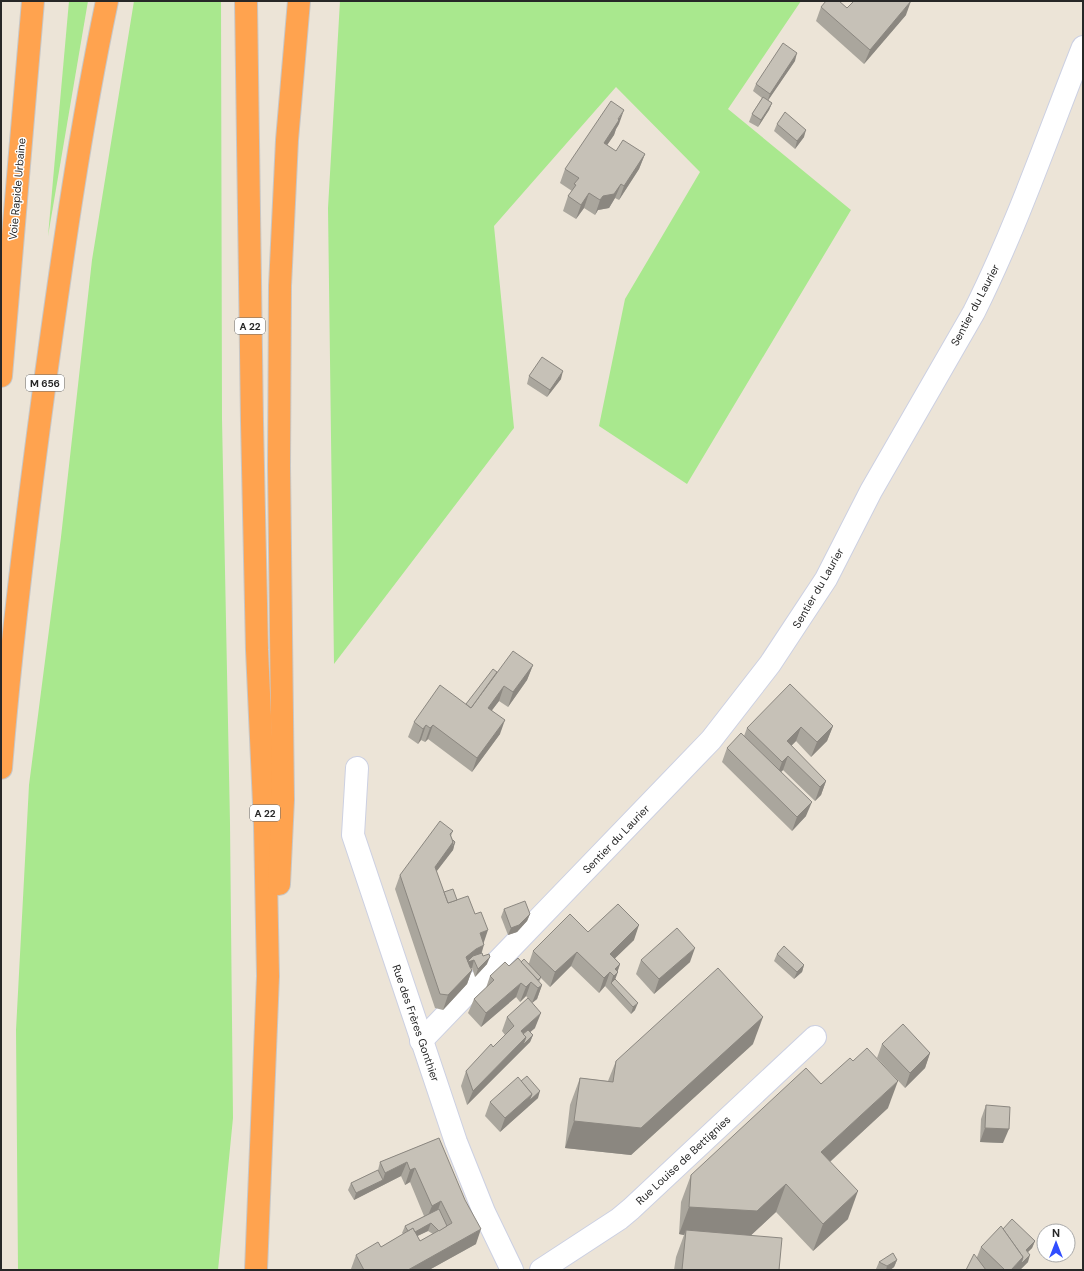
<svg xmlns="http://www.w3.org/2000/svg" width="1084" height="1271" font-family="'DM Sans',sans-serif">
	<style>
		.green { fill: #a9e88e }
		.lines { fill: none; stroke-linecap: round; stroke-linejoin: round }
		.minor-casing { stroke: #ccd0e2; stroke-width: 24 }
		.highway-casing { stroke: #c7c7c7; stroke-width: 24 }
		.minor { stroke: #fff; stroke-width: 22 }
		.highway { stroke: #ffa34f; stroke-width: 22 }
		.wall { fill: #aaa69d; fill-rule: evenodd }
		.shaded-wall { fill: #8b8780 }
		.building { fill: #c6c1b7; stroke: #8b8780 }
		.labels { text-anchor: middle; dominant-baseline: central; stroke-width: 3; stroke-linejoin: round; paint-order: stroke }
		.shield { fill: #fff; stroke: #686868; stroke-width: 1 }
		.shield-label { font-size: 10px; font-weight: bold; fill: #272727 }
		.street-label { font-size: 11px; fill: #272727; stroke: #fff }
	</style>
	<rect width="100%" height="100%" fill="#ece4d7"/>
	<!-- green -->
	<g class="green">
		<path d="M69,1H88L48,236Z"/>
		<path d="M134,1H221L222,419L230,823L233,1118L218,1270H18L16,1030L29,785L61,537L92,260Z"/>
		<path d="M340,1H801L728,109L851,210L687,484L599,426L625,299L700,172L616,87L494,226L514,428L334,664L328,208Z"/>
	</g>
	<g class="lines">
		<defs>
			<g id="minor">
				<path d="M357,768L353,835L456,1142L484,1212L512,1270"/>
				<path d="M421,1041L711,740L770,664L826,579L871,491L974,312C1017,226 1048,135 1083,47"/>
				<path d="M541,1270L619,1219L631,1209L815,1037"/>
			</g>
			<g id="highway">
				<path d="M246,1L252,422L257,650L265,826L268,976L256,1270"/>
				<path d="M1,376L33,1"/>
				<path d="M1,768C11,642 27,515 44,389C62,259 80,129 107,1"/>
				<path d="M279,884L283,800L279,466L280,286L287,140L299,1"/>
			</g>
		</defs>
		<!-- minor casing -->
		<use href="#minor" class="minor-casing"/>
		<!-- highway casing -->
		<use href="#highway" class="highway-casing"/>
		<!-- minor -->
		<use href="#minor" class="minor"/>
		<!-- highway -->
		<use href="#highway" class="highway"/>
	</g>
	<!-- wall -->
	<g class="wall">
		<path d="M821,7L906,15L864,64L816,21Z"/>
		<path d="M795,61L768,100L772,103L769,110L758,127L749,122L752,114L762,98L753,91L756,84Z"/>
		<path d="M619,124L616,129L614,135L607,145L616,151L645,154L639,169L619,200L615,198L609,208L598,210L595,215L584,208L576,219L563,211L568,196L572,191L560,183L565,169Z"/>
		<path d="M777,124L804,137L795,149L774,131Z"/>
		<path d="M529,376L561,379L547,397L527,384Z"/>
		<path d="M533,665L527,680L508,707L499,701L492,710L500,734L472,772L428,739L425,742L421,740L418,744L408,737L414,722L466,704L497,672Z"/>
		<path d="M833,726L827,741L811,757L796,741L791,746L826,781L821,795L815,801L783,770L781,772L806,816L792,831L722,762L727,748L744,736L747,728Z"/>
		<path d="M453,831L451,836L453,840L455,842L453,850L436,872L444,892L457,900L483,943L482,953L487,964L475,977L472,968H471L472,970L467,984L443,1010L435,1008L395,889L400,875Z"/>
		<path d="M504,909L530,914L527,921L517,932L508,935L501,917Z"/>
		<path d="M588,932L634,940L615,958L620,964L615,979L635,1010L631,1014L605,986L599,993L571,966L550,987L541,978L539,982L542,985L537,999L532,1003L526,996L520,1002L516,997L481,1027L468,1013L474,999L486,988L490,976L509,966L529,963L533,951Z"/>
		<path d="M777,954L804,965L802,972L794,979L774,961Z"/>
		<path d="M641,960L690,962L654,994L636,974Z"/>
		<path d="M507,1017L535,1028L530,1032L533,1035L530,1042L467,1105L461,1086L466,1071L493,1047L505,1035L502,1031Z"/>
		<path d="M753,1044L631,1155L565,1148L570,1105L580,1078L608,1081L616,1061Z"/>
		<path d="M882,1044L930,1053L925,1068L905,1088L877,1058Z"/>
		<path d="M821,1084L888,1108L830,1162L848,1219L813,1251L776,1212L751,1235L779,1270H674L676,1257L684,1235L679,1234L681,1202L691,1175Z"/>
		<path d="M538,1098L500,1132L485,1116L490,1102Z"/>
		<path d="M986,1105L1003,1143L980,1142L981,1119Z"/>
		<path d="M439,1138L476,1244L429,1270H351V1269L356,1255L381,1247L403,1234L402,1233L405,1226L424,1216L410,1182L405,1185L401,1176L354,1200L348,1190L351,1183L378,1170L380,1162ZM428,1231L433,1234L420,1241L417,1236Z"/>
		<path d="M1003,1229L1035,1241L1032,1248L1028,1252V1262L1020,1270H966L977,1257L981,1247Z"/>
		<path d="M897,1260L894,1267L890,1270H879L876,1269L879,1262Z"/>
	</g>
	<!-- shaded-wall -->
	<g class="shaded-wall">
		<path d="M911,1L906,15L864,64L870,50Z"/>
		<path d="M797,53L795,61L767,102L770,94Z"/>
		<path d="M772,103L769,110L758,127L761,120Z"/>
		<path d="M624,110L619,124L616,129L614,135L599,157L604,143Z"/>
		<path d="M806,130L804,137L795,149L797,141Z"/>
		<path d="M645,154L639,169L619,200L624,186Z"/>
		<path d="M621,184L615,198L609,208L598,210L595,215L600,200L603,196Z"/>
		<path d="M589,193L584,208L576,219L581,205Z"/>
		<path d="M563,371L561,379L547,397L550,390Z"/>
		<path d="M533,665L527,680L508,707L513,692Z"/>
		<path d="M504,686L499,701L483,722L488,708Z"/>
		<path d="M505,720L500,734L472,772L477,758Z"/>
		<path d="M426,725L421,740L418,744L423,729Z"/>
		<path d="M433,725L428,739L425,742L430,728Z"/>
		<path d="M833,726L827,741L811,757L817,742Z"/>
		<path d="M801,727L796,741L781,756L787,741Z"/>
		<path d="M788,756L783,770L777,776L782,762Z"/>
		<path d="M826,781L821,795L815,801L820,787Z"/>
		<path d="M812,802L806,816L792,831L797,817Z"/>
		<path d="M453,842H455L453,850L429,881L435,867Z"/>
		<path d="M530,914L527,921L517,932L508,935L511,928Z"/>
		<path d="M639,925L634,940L605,968L610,954Z"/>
		<path d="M488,930L483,945L480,933Z"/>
		<path d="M484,945L479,960H474L472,968L461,971L466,957L476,949Z"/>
		<path d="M695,948L690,962L654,994L659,979Z"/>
		<path d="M577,952L571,966L550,987L555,972Z"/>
		<path d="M490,957L487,964L475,977L478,969Z"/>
		<path d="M620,964L617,973L618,972L613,985L611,983L615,969Z"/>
		<path d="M804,965L802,972L794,979L797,972Z"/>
		<path d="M472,970L467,984L443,1010L448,995Z"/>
		<path d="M610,972L605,986L599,993L604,978Z"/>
		<path d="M531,982L526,996L520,1002L526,987Z"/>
		<path d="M521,983L516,997L481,1027L486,1013Z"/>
		<path d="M542,985L537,999L532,1003L538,988Z"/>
		<path d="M638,1003L635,1010L631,1014L633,1007Z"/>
		<path d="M541,1013L535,1028L520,1041L521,1031Z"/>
		<path d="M763,1017L753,1044L631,1155L565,1148L574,1121Z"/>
		<path d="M533,1035L530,1042L467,1105L473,1091L526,1037Z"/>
		<path d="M930,1053L925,1068L905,1088L910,1073Z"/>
		<path d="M898,1081L888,1108L811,1179L821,1152Z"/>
		<path d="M540,1091L538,1098L500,1132L505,1118L532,1094Z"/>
		<path d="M985,1128L1009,1129L1003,1143L980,1142Z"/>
		<path d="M407,1162L401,1176L354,1200L356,1193L383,1180L385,1173Z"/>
		<path d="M415,1168L410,1182L405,1185L410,1170Z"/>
		<path d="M786,1184L776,1212L747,1239L686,1230L684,1235L679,1234L689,1207Z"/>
		<path d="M858,1191L848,1219L813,1251L823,1224Z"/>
		<path d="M441,1201L436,1216L426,1220L432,1206Z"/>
		<path d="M431,1223L428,1231L407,1241L410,1234Z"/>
		<path d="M481,1229L476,1244L429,1270H408Z"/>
		<path d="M1035,1241L1032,1248L1023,1257L1026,1250Z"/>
		<path d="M1030,1255L1028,1262L1020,1270H1011L1023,1257Z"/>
		<path d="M897,1260L894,1267L890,1270H886L887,1266Z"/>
	</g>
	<!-- building -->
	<g class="building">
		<path d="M826,1H839L847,8L854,1H911L870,50L821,7Z"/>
		<path d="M783,43L797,53L770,94L756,84Z"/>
		<path d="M763,97L772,103L761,120L752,114Z"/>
		<path d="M611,101L624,110L618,119L619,120L604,143L616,151L623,140L645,154L624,186L621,184L614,194L603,196L600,200L589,193L581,205L568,196L576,185L574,184L579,178L565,169Z"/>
		<path d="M785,112L806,130L797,141L777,124Z"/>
		<path d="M542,357L563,371L550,390L529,376Z"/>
		<path d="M513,651L533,665L513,692L504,686L488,708L505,720L477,758L433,725L430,728L426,725L423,729L414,722L440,685L471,708Z"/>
		<path d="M493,669L497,672L471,708L466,704Z"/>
		<path d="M790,684L833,726L817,742L801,727L787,741L826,781L820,787L788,756L782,762L747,728Z"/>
		<path d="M741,733L812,802L797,817L727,748Z"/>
		<path d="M440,821L453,831L450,834L453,842L435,867L448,903L468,896L475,914L481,912L488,930L480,933L484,945L476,949L466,957L470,967L472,970L448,995L440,994L400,875Z"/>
		<path d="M453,840L455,842L451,849L453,842Z"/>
		<path d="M453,889L457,900L448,903L444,892Z"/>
		<path d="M525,901L530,914L519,925L511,928L504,909Z"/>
		<path d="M618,904L639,925L610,954L620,964L615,969L618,972L614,976L610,972L604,978L577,952L555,972L533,951L570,914L588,932Z"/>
		<path d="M677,928L695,948L659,979L641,960Z"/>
		<path d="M784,946L804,965L797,972L777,954Z"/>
		<path d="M482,953L483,956L489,954L490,957L478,969L474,960L468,962V961L473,956Z"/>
		<path d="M518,958L542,985L538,988L531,982L526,987L521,983L486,1013L474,999L494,980L490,976L505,962L509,966Z"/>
		<path d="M524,959L541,977L538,980L521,962Z"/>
		<path d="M718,968L763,1017L641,1128L574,1121L580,1078L613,1082L616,1061Z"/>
		<path d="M615,979L638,1003L633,1007L611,983Z"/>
		<path d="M528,998L541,1013L521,1031L526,1037L473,1091L466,1071L491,1044L493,1047L514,1026L507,1017Z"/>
		<path d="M903,1024L930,1053L910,1073L882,1044Z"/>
		<path d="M528,1030L533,1035L523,1045L526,1037L523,1034Z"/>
		<path d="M867,1048L898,1081L821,1152L858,1191L823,1224L786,1184L757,1211L689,1207L691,1175L806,1068L821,1084L850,1058L853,1061Z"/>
		<path d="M527,1076L540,1091L529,1101L532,1094L521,1081Z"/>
		<path d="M518,1077L532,1094L505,1118L490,1102Z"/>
		<path d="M986,1105L1010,1107L1009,1129L985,1128Z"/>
		<path d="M439,1138L465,1200L481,1229L408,1270H364L356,1255L378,1242L381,1247L413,1228L420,1241L452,1223L441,1201L432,1206L415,1168L410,1170L407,1162L385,1173L380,1162Z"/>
		<path d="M378,1170L383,1180L356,1193L351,1183Z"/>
		<path d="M439,1209L447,1226L439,1231L431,1223L415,1232L413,1228L408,1231L405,1226Z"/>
		<path d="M1012,1219L1035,1241L1026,1250L1030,1255L1021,1264L1023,1257L1003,1229Z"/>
		<path d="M1001,1226L1023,1257L1011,1270H1005L981,1247Z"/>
		<path d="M686,1230L782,1238L779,1270H682Z"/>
		<path d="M893,1253L897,1260L887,1266L879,1262Z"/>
		<path d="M974,1254L986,1270H966Z"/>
	</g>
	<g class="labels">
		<!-- shield labels -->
		<g class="shield">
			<rect x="235" y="318" width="30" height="16" rx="3"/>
			<rect x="26" y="375" width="38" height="16" rx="3"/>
			<rect x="250" y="805" width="30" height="16" rx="3"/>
		</g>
		<g class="shield-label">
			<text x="250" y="326">A 22</text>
			<text x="45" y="383">M 656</text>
			<text x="265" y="813">A 22</text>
		</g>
		<!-- street labels -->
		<g class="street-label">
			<text transform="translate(17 189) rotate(-85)">Voie Rapide Urbaine</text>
			<text transform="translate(975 305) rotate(-62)">Sentier du Laurier</text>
			<text transform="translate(818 588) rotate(-60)">Sentier du Laurier</text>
			<text transform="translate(616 839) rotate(-46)">Sentier du Laurier</text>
			<text transform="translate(416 1023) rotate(71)">Rue des Frères Gonthier</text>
			<text transform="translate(683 1160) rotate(-43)">Rue Louise de Bettignies</text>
		</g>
	</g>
	<!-- border -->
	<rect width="1084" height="1271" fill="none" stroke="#272727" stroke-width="4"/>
	<!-- north arrow -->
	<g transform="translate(1056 1243)"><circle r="19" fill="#ffffff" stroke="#a9a9a9"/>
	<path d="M0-3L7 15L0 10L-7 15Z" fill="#314eff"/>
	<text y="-6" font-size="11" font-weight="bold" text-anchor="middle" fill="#272727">N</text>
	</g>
</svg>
